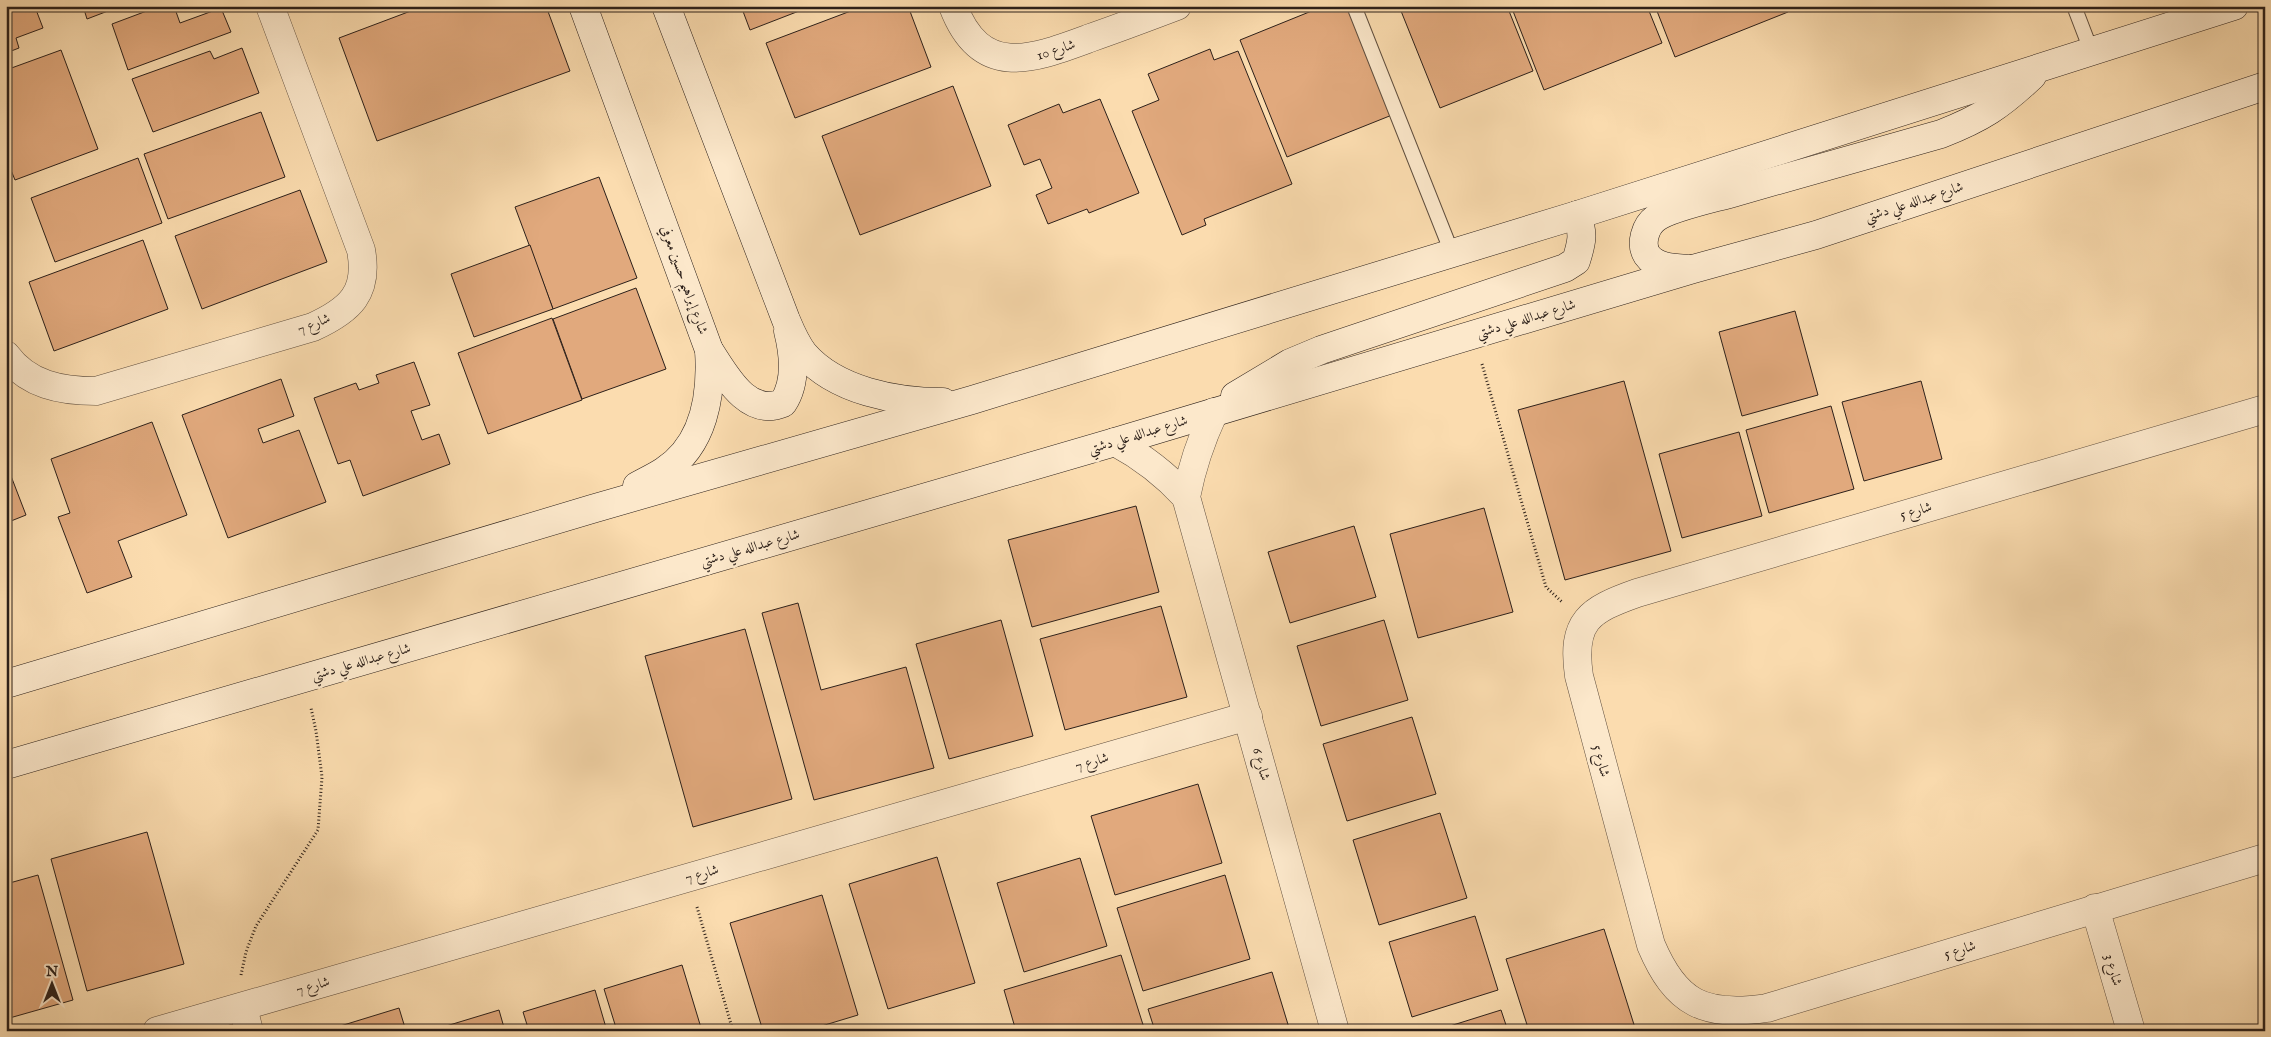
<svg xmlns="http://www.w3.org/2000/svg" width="2271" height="1037" font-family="'IM FELL English',Amiri,serif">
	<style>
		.building { fill: #e1a97d; stroke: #2c201a }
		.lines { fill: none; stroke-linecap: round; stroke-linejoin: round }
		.lane-casing { stroke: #604f3f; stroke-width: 16 }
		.street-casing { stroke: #604f3f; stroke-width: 29 }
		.secondary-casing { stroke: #2c201a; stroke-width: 29 }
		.path { stroke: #2c201a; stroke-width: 3; stroke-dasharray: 1 2.5; stroke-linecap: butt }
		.lane { stroke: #fce8cb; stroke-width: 14 }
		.street { stroke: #fce8cb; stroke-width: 28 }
		.secondary { stroke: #fce8cb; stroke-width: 28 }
		.labels { text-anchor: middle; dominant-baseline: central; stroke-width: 5; stroke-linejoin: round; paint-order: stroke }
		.street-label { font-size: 14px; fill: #2c201a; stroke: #fce8cb }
	</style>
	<rect width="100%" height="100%" fill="#fbdcaf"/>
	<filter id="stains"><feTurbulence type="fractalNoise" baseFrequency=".004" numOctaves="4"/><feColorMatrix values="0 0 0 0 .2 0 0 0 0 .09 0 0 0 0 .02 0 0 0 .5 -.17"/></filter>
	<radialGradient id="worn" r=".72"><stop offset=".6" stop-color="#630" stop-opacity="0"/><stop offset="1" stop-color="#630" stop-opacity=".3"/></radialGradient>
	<!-- building -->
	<g class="building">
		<path d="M6,6H38L35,7L43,28L16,38L19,48L6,53Z"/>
		<path d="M83,6H121L87,19Z"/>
		<path d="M160,6H174L180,23L221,8L231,32L128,70L112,24Z"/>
		<path d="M424,6H546L570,71L377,141L339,38Z"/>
		<path d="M741,6H812L750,30Z"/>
		<path d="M864,6H908L931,67L795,118L766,43Z"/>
		<path d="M1324,6H1348L1392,115L1287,157L1240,40Z"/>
		<path d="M1399,6H1507L1533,71L1440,108Z"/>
		<path d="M1511,6H1647L1662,43L1544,90Z"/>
		<path d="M1655,6H1786L1788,12L1675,57Z"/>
		<path d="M242,48L259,93L153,132L132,79L210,51L214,59Z"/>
		<path d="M1210,49L1214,60L1238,51L1292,184L1204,219L1206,225L1182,235L1132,111L1159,100L1148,74Z"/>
		<path d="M61,50L98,149L15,180L6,158V70Z"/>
		<path d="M953,86L991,186L860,235L822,136Z"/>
		<path d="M1100,99L1139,193L1089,213L1087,209L1048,224L1036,195L1052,188L1040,159L1024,165L1008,125L1059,104L1063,113Z"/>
		<path d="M261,112L285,177L168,219L144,154Z"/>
		<path d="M138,158L162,223L55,262L31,198Z"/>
		<path d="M599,177L637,278L553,309L515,207Z"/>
		<path d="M300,190L327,262L202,309L175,236Z"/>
		<path d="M143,240L168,309L54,351L29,282Z"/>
		<path d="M530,245L553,309L474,337L451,274Z"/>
		<path d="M636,288L666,369L582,399L553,319Z"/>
		<path d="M1795,311L1818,395L1742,416L1719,332Z"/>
		<path d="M552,318L582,400L488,434L458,353Z"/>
		<path d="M414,362L430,405L411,411L422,440L439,434L450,464L363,496L350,460L338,464L314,398L356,383L359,390L379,383L376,375Z"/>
		<path d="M281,379L294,416L258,429L263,443L299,430L326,502L228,538L182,415Z"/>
		<path d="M1624,381L1671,551L1565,580L1518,410Z"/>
		<path d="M1921,381L1942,459L1864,481L1842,402Z"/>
		<path d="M1831,406L1854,489L1769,513L1746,430Z"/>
		<path d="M152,422L187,515L118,541L132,577L87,593L58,517L70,513L51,459Z"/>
		<path d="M1739,432L1762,516L1682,538L1659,454Z"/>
		<path d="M6,463L26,515L6,523Z"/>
		<path d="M1136,506L1159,592L1032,627L1008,540Z"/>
		<path d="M1484,508L1513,612L1418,638L1390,534Z"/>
		<path d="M1354,526L1376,597L1290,623L1268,552Z"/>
		<path d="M798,603L821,690L906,667L934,768L814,800L762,613Z"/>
		<path d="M1161,606L1187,697L1065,730L1040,639Z"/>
		<path d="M1001,620L1033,736L949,759L916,644Z"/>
		<path d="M1384,620L1408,700L1321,726L1297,646Z"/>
		<path d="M745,629L792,799L693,827L645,656Z"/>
		<path d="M1412,717L1436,794L1347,821L1323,744Z"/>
		<path d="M1198,784L1222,863L1115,895L1091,816Z"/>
		<path d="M1440,813L1467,898L1379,925L1353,840Z"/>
		<path d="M147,832L184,964L87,991L51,859Z"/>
		<path d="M937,857L975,983L888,1009L849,884Z"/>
		<path d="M1080,858L1107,946L1024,972L997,883Z"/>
		<path d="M38,875L73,1000L6,1019V884Z"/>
		<path d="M1225,875L1250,959L1143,991L1117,908Z"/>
		<path d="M822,895L858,1015L805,1031H763L730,923Z"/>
		<path d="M1475,916L1498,990L1412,1017L1389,942Z"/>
		<path d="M1604,929L1636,1031H1529L1506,959Z"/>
		<path d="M1121,955L1145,1031H1016L1004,990Z"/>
		<path d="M682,965L702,1031H617L604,989Z"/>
		<path d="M1272,972L1290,1031H1155L1148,1009Z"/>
		<path d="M595,990L607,1031H529L523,1012Z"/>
		<path d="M399,1008L406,1031H324Z"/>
		<path d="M499,1010L505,1031H433V1030Z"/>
		<path d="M1501,1010L1508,1031H1434Z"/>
	</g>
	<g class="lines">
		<defs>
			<g id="lane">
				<path d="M1354,6L1452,253"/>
				<path d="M2074,6L2092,53"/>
			</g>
			<g id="street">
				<path d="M953,6C981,80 1033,59 1090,38C1119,28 1148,17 1177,6"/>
				<path d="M6,355C28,385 61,391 96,391L313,327C350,310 369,293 361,250L270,6"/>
				<path d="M2265,409L1637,593C1589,610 1571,621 1579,676L1651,945C1676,1004 1704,1017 1767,1008L2265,858"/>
				<path d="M1214,412C1201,440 1192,466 1186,497L1335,1031"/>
				<path d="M1115,442C1143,457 1164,473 1186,497"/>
				<path d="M2095,908L2131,1031"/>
				<path d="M243,1007L249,1031"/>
				<path d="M157,1031L1248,716"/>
			</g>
			<g id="secondary">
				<path d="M583,6L709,350C712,395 704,445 664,471C655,477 646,481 637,486"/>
				<path d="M666,6L786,320C791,332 796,344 804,354C836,391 896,402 943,402"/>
				<path d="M1689,269C1674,268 1656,268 1647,255C1640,244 1645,226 1656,218C1671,207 1716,198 1736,192C1804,173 1873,153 1941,134C1982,118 2000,106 2032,76"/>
				<path d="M709,350C725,374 747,418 783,403C797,382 794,355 788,331"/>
				<path d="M1235,396L1290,363L1321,350L1565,268L1576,261C1582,242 1584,234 1577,215"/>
				<path d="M6,684L592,509L972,400L1577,215L2234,6"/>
				<path d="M6,765L1115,442L1693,269L1816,235L2265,86"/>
			</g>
		</defs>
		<!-- lane casing -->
		<use href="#lane" class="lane-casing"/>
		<!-- street casing -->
		<use href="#street" class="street-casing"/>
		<!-- secondary casing -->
		<use href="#secondary" class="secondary-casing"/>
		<!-- path -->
		<g class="path">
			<path d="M1482,364L1546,587L1562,602"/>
			<path d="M697,907L733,1031"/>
			<path d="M241,975L246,952L256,926L318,830L322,777L316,731L311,708"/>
		</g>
		<!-- lane -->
		<use href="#lane" class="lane"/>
		<!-- street -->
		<use href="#street" class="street"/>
		<!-- secondary -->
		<use href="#secondary" class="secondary"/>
	</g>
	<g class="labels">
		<!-- street labels -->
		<g class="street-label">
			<text transform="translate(1056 50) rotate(-18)">شارع 10</text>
			<text transform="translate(1914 202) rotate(-18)">شارع عبدالله علي دشتي</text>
			<text transform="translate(684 280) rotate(70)">شارع إبراهيم حسين معرفي</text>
			<text transform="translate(1526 319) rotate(-17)">شارع عبدالله علي دشتي</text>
			<text transform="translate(314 324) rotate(-22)">شارع 7</text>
			<text transform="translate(1138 435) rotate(-17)">شارع عبدالله علي دشتي</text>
			<text transform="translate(1916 511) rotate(-16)">شارع 5</text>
			<text transform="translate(750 548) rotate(-16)">شارع عبدالله علي دشتي</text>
			<text transform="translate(361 662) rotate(-16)">شارع عبدالله علي دشتي</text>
			<text transform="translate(1601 761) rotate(75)">شارع 5</text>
			<text transform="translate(1092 762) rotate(-16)">شارع 7</text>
			<text transform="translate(1261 764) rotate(75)">شارع 6</text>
			<text transform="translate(702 874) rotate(-16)">شارع 7</text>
			<text transform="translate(1960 950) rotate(-17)">شارع 5</text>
			<text transform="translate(2113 970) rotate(74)">شارع 3</text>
			<text transform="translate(313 986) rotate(-16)">شارع 7</text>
		</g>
	</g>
	<!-- margin -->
	<rect width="2271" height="1037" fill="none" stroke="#fbdcaf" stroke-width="25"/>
	<rect x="8" y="8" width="2256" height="1022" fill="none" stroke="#2c201a" stroke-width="2.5"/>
	<rect x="12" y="12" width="2246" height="1012" fill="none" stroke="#2c201a"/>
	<!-- north arrow -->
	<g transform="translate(52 984)" stroke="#fce8cb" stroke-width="4" paint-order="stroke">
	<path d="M0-4L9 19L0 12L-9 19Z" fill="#2c201a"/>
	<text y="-8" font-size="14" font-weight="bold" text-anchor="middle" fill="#2c201a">N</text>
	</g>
	<rect width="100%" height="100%" filter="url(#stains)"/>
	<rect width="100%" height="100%" fill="url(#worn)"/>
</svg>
